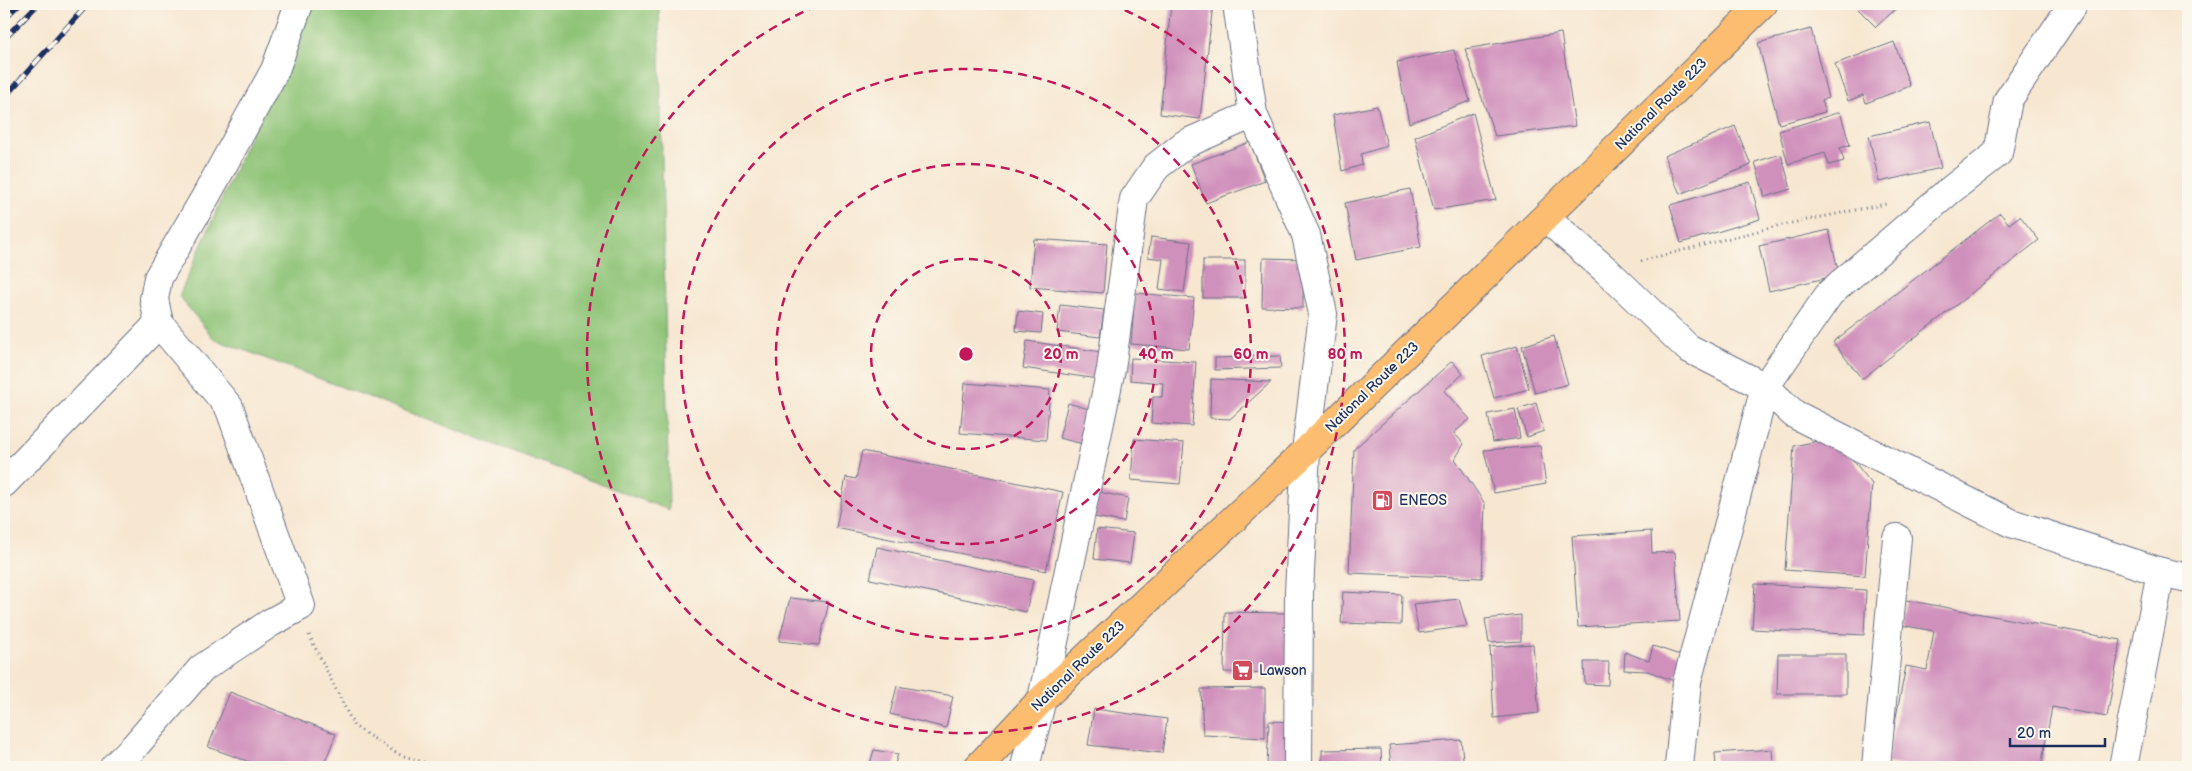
<svg xmlns="http://www.w3.org/2000/svg" width="2192" height="771" font-family="'Balsamiq Sans',sans-serif">
	<style>
		.green { fill: #8dc376; stroke: #54796a }
		.building { fill: #d090bc }
		.lines { fill: none; stroke-linecap: round; stroke-linejoin: round }
		.minor-casing { stroke: #686f86; stroke-width: 30 }
		.highway-casing { stroke: #686f86; stroke-width: 30 }
		.path { stroke: #686f86; stroke-width: 3; stroke-dasharray: 1 4; stroke-linecap: butt }
		.minor { stroke: #fff; stroke-width: 28 }
		.highway { stroke: #fcbd6f; stroke-width: 28 }
		.rail-casing { stroke: #1b2f5e; stroke-width: 5.5 }
		.rail { stroke: #fbf7ec; stroke-width: 4; stroke-dasharray: 11; stroke-linecap: butt }
		.ring { fill: none; stroke: #c2185b; stroke-width: 2.5; stroke-dasharray: 9 6 }
		.labels { text-anchor: middle; dominant-baseline: central; stroke-width: 4; stroke-linejoin: round; paint-order: stroke }
		.street-label { font-size: 14px; fill: #1b2f5e; stroke: #fbf7ec }
		.poi-label { font-size: 14px; fill: #1b2f5e; stroke: #fbf7ec; text-anchor: start }
		.centre { fill: #c2185b; stroke: #fbf7ec; stroke-width: 2.5 }
		.ring-label { font-size: 15px; text-anchor: middle; font-weight: bold; fill: #c2185b; stroke: #fbf7ec; stroke-width: 4; stroke-linejoin: round; paint-order: stroke }
	</style>
	<rect width="100%" height="100%" fill="#fbf7ec"/>
	<filter id="ink" filterUnits="userSpaceOnUse"><feTurbulence type="fractalNoise" baseFrequency=".02" numOctaves="2"/><feDisplacementMap in="SourceGraphic" scale="10" xChannelSelector="R" yChannelSelector="G"/><feConvolveMatrix kernelMatrix="1 2 1 2 8 2 1 2 1" color-interpolation-filters="sRGB"/></filter>
	<filter id="wash" filterUnits="userSpaceOnUse"><feTurbulence type="fractalNoise" baseFrequency=".0096" numOctaves="4" result="noise"/><feDisplacementMap in="SourceGraphic" scale="20" xChannelSelector="R" yChannelSelector="G"/><feGaussianBlur stdDeviation="1.12" result="paint"/><feColorMatrix in="noise" values="0 0 0 0 0 0 0 0 0 0 0 0 0 0 0 0 0 1.4 0 .05"/><feComposite in="paint" operator="in"/></filter>
	<g filter="url(#wash)">
		<rect width="100%" height="100%" fill="#f7e7d1"/>
		<!-- green -->
		<path class="green" d="M308,4H659L669,510L214,339L179,296Z"/>
		<g id="blocks">
			<!-- building -->
			<g class="building">
				<path d="M1171,4H1213L1200,119L1160,114Z"/>
				<path d="M1853,4H1901L1876,27Z"/>
				<path d="M1811,29L1828,98L1822,100L1825,112L1779,124L1758,43Z"/>
				<path d="M1561,33L1575,126L1495,136L1465,49Z"/>
				<path d="M1894,42L1910,86L1866,103L1863,95L1848,101L1835,64Z"/>
				<path d="M1454,50L1470,101L1409,123L1397,62Z"/>
				<path d="M1377,106L1387,146L1361,154L1362,165L1342,171L1333,115Z"/>
				<path d="M1840,112L1850,145L1840,148L1844,161L1829,165L1825,153L1788,164L1779,131Z"/>
				<path d="M1473,113L1496,200L1434,210L1415,137Z"/>
				<path d="M1930,122L1941,168L1879,182L1869,136Z"/>
				<path d="M1735,126L1751,165L1680,194L1664,156Z"/>
				<path d="M1250,142L1265,181L1206,203L1191,164Z"/>
				<path d="M1781,154L1791,189L1765,197L1755,162Z"/>
				<path d="M1750,182L1760,219L1681,243L1670,205Z"/>
				<path d="M1410,189L1421,247L1356,260L1345,203Z"/>
				<path d="M2000,213L2009,224L2020,216L2039,240L1862,379L1833,342Z"/>
				<path d="M1829,230L1839,275L1769,291L1759,246Z"/>
				<path d="M1151,237L1191,242L1184,292L1159,289L1163,259L1148,257Z"/>
				<path d="M1034,239L1107,244L1103,293L1030,287Z"/>
				<path d="M1263,258L1303,259V308L1262,307Z"/>
				<rect x="1203" y="260" width="42" height="38"/>
				<path d="M1135,293L1194,298L1189,349L1131,344Z"/>
				<path d="M1060,305L1104,310L1100,337L1057,332Z"/>
				<path d="M1018,311L1043,314L1041,333L1016,331Z"/>
				<path d="M1554,336L1568,384L1535,393L1522,346Z"/>
				<path d="M1027,341L1102,352L1098,379L1023,368Z"/>
				<path d="M1517,346L1529,389L1494,398L1482,356Z"/>
				<path d="M1280,356L1281,368L1215,370V358Z"/>
				<path d="M1131,358L1196,362L1192,426L1151,423L1153,397H1162L1163,383L1130,380Z"/>
				<path d="M1452,361L1463,374L1444,391L1470,419L1454,433L1464,444L1455,459L1485,504L1482,578L1349,573L1354,449Z"/>
				<path d="M1211,379L1271,382L1230,419L1210,418Z"/>
				<path d="M965,383L1050,390L1046,440L960,433Z"/>
				<path d="M1068,403L1096,411L1087,445L1059,438Z"/>
				<path d="M1536,403L1544,431L1527,437L1518,409Z"/>
				<path d="M1515,409L1520,438L1493,442L1488,414Z"/>
				<path d="M1134,439L1184,443L1180,484L1131,480Z"/>
				<path d="M1822,440L1848,454L1872,484L1865,576L1785,570L1794,446Z"/>
				<path d="M1540,446L1546,484L1494,493L1484,450Z"/>
				<path d="M862,451L1063,492L1046,571L836,528L846,477L856,479Z"/>
				<path d="M1099,492L1128,498L1124,522L1094,517Z"/>
				<path d="M1097,529L1134,533L1130,563L1094,559Z"/>
				<path d="M1651,531L1652,553L1675,552L1680,621L1578,627L1572,536Z"/>
				<path d="M877,547L1033,580L1026,612L870,579Z"/>
				<path d="M1755,584L1866,590L1864,635L1752,629Z"/>
				<path d="M1343,592L1402,595L1401,625L1341,623Z"/>
				<path d="M790,598L829,602L819,645L779,641Z"/>
				<path d="M1459,599L1467,626L1419,633L1413,604Z"/>
				<path d="M1906,600L2121,640L2107,717L2052,707L2041,767H1912L1887,763L1906,666L1927,670L1934,631L1901,625Z"/>
				<path d="M1225,612L1288,613L1287,673L1224,672Z"/>
				<path d="M1521,615V641L1489,643L1485,619Z"/>
				<path d="M1533,644L1539,713L1494,718L1490,647Z"/>
				<path d="M1653,646L1683,656L1674,681L1648,671L1624,670L1625,652L1649,661Z"/>
				<path d="M1778,654H1846V694H1777Z"/>
				<path d="M1584,662H1609L1608,685L1585,684Z"/>
				<path d="M897,686L953,696L946,728L890,714Z"/>
				<path d="M1265,688V738L1203,735L1201,689Z"/>
				<path d="M230,692L336,734L323,767H264L208,747Z"/>
				<path d="M1094,709L1167,719L1162,753L1088,745Z"/>
				<path d="M1269,721L1294,722V767H1267Z"/>
				<path d="M1461,740L1464,767H1391L1389,745Z"/>
				<path d="M1381,749L1382,767H1322V750Z"/>
				<path d="M1772,749L1773,767H1716L1715,753Z"/>
				<path d="M874,750L898,754L894,767H869Z"/>
			</g>
		</g>
	</g>
	<g filter="url(#ink)">
		<use href="#blocks" fill-opacity="0" stroke="#686f86" stroke-width="1"/>
		<g class="lines">
			<defs>
				<g id="minor">
					<path d="M1237,4L1253,114L1306,235L1323,314L1306,451L1299,592L1298,767"/>
					<path d="M1546,218L1606,270L1688,348L1765,387L1794,414L2011,523L2161,572L2188,578"/>
					<path d="M4,483L159,323"/>
					<path d="M114,767L134,747L201,669L270,623L301,606L229,407L159,323L154,299L158,278L206,196L275,70L299,4"/>
					<path d="M1025,767L1042,699L1111,369L1134,199L1156,167L1185,144L1253,114"/>
					<path d="M1679,767L1687,682L1765,387L1830,293L1948,192L1998,153L2008,100L2073,4"/>
					<path d="M1876,767L1897,538"/>
					<path d="M2123,767L2161,572"/>
				</g>
				<path id="highway" d="M978,767L1042,699L1306,451L1763,4"/>
			</defs>
			<!-- minor casing -->
			<use href="#minor" class="minor-casing"/>
			<!-- highway casing -->
			<use href="#highway" class="highway-casing"/>
			<!-- path -->
			<g class="path">
				<path d="M1641,261L1777,226L1886,204"/>
				<path d="M309,635L354,726L398,754L439,767"/>
			</g>
			<!-- minor -->
			<use href="#minor" class="minor"/>
			<!-- highway -->
			<use href="#highway" class="highway"/>
			<defs>
				<g id="rail">
					<path d="M4,19L19,4"/>
					<path d="M4,39L38,4"/>
					<path d="M4,98L88,4"/>
				</g>
			</defs>
			<!-- rail casing -->
			<use href="#rail" class="rail-casing"/>
			<!-- rail -->
			<use href="#rail" class="rail"/>
		</g>
	</g>
	<!-- distance rings -->
	<g class="ring">
		<circle cx="966" cy="354" r="95"/>
		<circle cx="966" cy="354" r="190"/>
		<circle cx="966" cy="354" r="285"/>
		<path d="M1111 4A379 379 0 1 1 821 4"/>
	</g>
	<!-- icons -->
	<defs>
		<symbol id="fuel-square" viewBox="-11 -11 22 22"><rect x="-9" y="-9" width="18" height="18" rx="4" fill="#d1495b" stroke="#fbf7ec"/><path d="M-5.5-6h7V0h2V4h1.3V-2.5L3-4.5l.8-.8L6-3V5H2.5V1h-1V6h-7ZM-4.2-4.7v3.2H.2V-4.7Z" fill="#fff"/></symbol>
		<symbol id="supermarket-square" viewBox="-11 -11 22 22"><rect x="-9" y="-9" width="18" height="18" rx="4" fill="#d1495b" stroke="#fbf7ec"/><path d="M-6-5.5h2.5l.6 2H6L4.5 2H-2.5L-4.4-4H-6ZM-1.5 3.2a1.3 1.3 0 1 0 .1 0ZM3 3.2a1.3 1.3 0 1 0 .1 0Z" fill="#fff"/></symbol>
	</defs>
	<g fill-rule="evenodd">
		<use href="#fuel-square" x="1370" y="488" width="25" height="25"/>
		<use href="#supermarket-square" x="1230" y="658" width="25" height="25"/>
	</g>
	<g class="labels">
		<!-- street labels -->
		<g class="street-label">
			<text transform="translate(1661 104) rotate(-45)">National Route 223</text>
			<text transform="translate(1372 387) rotate(-44)">National Route 223</text>
			<text transform="translate(1078 666) rotate(-44)">National Route 223</text>
		</g>
		<!-- poi labels -->
		<g class="poi-label">
			<text x="1399" y="500">ENEOS</text>
			<text x="1259" y="670">Lawson</text>
		</g>
	</g>
	<circle cx="966" cy="354" r="8" class="centre"/>
	<g class="ring-label">
		<text x="1061" y="359">20 m</text>
		<text x="1156" y="359">40 m</text>
		<text x="1251" y="359">60 m</text>
		<text x="1345" y="359">80 m</text>
	</g>
	<!-- margin -->
	<rect width="2192" height="771" fill="none" stroke="#fbf7ec" stroke-width="20"/>
	<!-- scale -->
	<path d="M2010 738v8h95v-8" fill="none" stroke="#1b2f5e" stroke-width="2.5"/>
	<text x="2017" y="738" font-size="15" fill="#1b2f5e" stroke="#fbf7ec" stroke-width="4" paint-order="stroke">20 m</text>
</svg>
